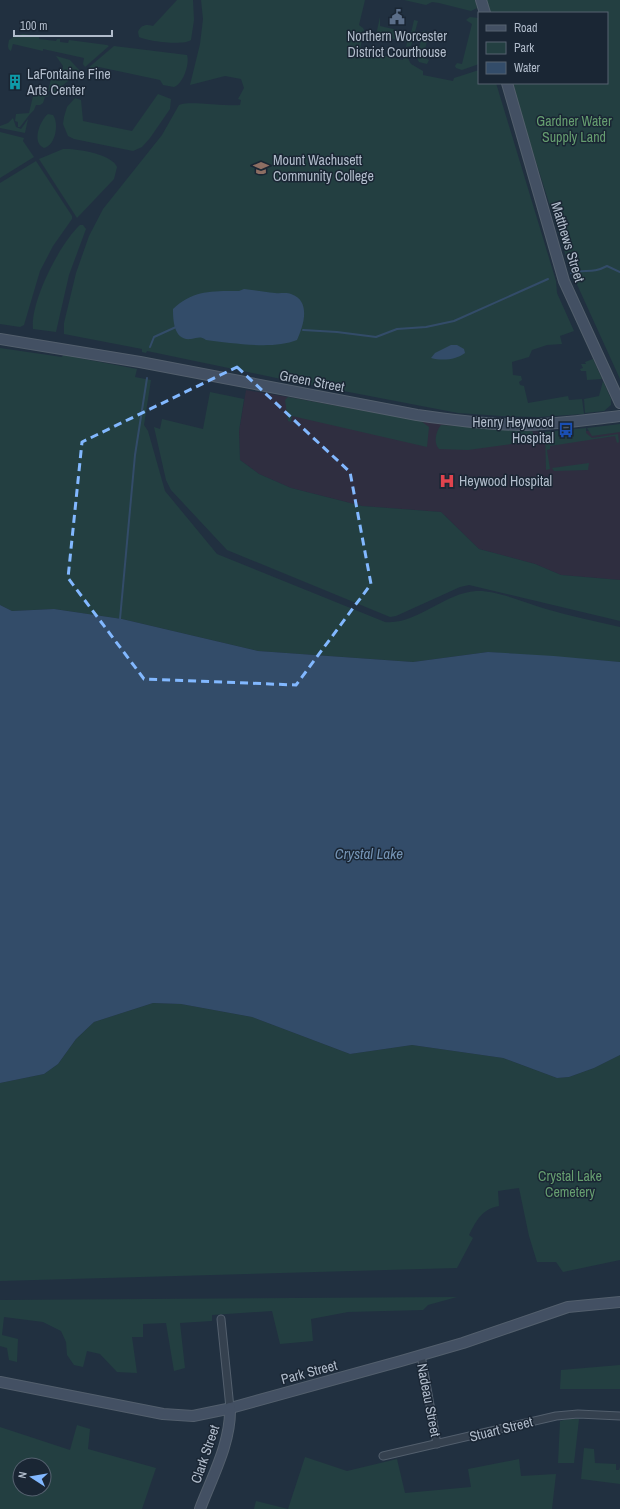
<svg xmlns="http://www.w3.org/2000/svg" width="620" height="1509" font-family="'Archivo Narrow',sans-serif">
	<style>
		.medical { fill: #2f2e40 }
		.green { fill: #233f41; fill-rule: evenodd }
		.water { fill: #334c69 }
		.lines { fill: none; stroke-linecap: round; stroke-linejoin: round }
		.stream { stroke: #334c69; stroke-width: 2 }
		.street-casing { stroke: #535f6d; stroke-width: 9 }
		.secondary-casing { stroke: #535f6d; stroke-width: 12 }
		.street { stroke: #35414f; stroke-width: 7 }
		.secondary { stroke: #435063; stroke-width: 10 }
		.marked { fill: none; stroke: #82b8ff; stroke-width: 3; stroke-dasharray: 8 5; stroke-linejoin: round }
		.labels { text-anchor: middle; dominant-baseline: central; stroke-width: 3; stroke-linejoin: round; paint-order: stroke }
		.poi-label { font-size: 14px; fill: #b1bccb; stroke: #1a2634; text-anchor: start }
		.park-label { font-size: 14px; fill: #669e70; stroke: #1a2634 }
		.street-label { font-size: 14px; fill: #b1bccb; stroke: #1a2634 }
		.water-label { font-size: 15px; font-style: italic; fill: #7594b5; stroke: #1a2634 }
	</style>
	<rect width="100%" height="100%" fill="#213040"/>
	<!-- medical -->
	<path class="medical" d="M246,390L457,426L546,432L587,431L620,428V580L561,575L535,564L479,549L441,512L362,506L291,488L259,474L240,460L239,431Z"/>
	<!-- green -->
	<g class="green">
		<path d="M177,0H193L194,20L191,40C183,46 147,41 139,37L138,32C141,25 146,24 153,26Z"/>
		<path d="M201,0H365L359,25L363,28L364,30L360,50L403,60L404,54L406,55L411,64L423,71V75L453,81L454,78L479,70V83H496L556,281L557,293L574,331L560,336L562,344L547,345L532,350L529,357L512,362L513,375L521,376L522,380L519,382L520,385L524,386L528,403L568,396L569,400L582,399L584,414L538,417L501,416L458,413L281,379L147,351L146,353L142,352V349L64,334V323L76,273L89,236L103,209L162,135L179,105C187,100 227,107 240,105L241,100L238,99L244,88L241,79L225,76L190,85L200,44L203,19Z"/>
		<path d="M404,0H475L477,8L471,11L439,3L432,2L426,5Z"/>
		<path d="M485,0H620V379L570,269L511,83H607V13H489Z"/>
		<path d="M380,17V26L411,33L414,20L418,21L411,46L406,47L407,42L376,35Z"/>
		<path d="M470,17L479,18V64L462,70L456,68L455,66L457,63L462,64L472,24L466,20Z"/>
		<path d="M423,31L429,33L423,57L429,60L427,64L419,62L417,58Z"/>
		<path d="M23,34L39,36V39L56,41L57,39H60V42L68,43L69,40L107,45L109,46L85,67L83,64L84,58L43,49V51L13,44L11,51C7,49 8,45 9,40L15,36Z"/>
		<path d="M114,46L187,55C190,64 183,84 174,87L163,85L160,80L99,67L96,70L87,69Z"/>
		<path d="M56,56L70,60L80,71L55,92L48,91L51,79L60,81L63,66Z"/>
		<path d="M34,92L50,96L45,97L43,103L40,105H36L34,110L30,114L20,127H18V122L15,121L16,114L29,113Z"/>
		<path d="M158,94L171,99L170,109L150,138L142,147L133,151L74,139L68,136L63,124L64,117L67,107L75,98L81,100L83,121L132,131Z"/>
		<path d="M48,114L53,115C59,123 56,145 44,148C31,143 40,120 48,114Z"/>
		<path d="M13,118L16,127L21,129L28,119L25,133L0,128V126L8,123Z"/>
		<path d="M0,132L24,138L23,141L34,157L0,178Z"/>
		<path d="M63,149C76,148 112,154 117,167L114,179L77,218L39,159Z"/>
		<path d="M36,161L72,216V219L53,246L40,271L24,325L20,327L0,324V183Z"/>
		<path d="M80,225H83L86,229L69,275L56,332L33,329C30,302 60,243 80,225Z"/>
		<path d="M0,348L62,357L63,355L137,369L135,377L151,380L144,425L148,431L165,491L217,554L385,622C417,625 444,593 476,591C497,590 525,603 546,609C570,616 595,621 620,627V662L488,652L413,662L258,651L122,619L54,609L12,611L0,605Z"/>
		<path d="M593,359L602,379L587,380L586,371H581L580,369L583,368L581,364H586L585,362Z"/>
		<path d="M603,381L611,399V405L604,411L585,413L584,399L599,396Z"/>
		<path d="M210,392L244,399L239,431L240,460L259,474L291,488L362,506L441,512L479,549L535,564L561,575L620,580V621L469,585L460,587L396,616L390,617L227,550L171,490L166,480L154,427L160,429L162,419L203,429Z"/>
		<path d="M288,397L421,421L429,427L427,447L292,416L291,422L288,421L285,400Z"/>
		<path d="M620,424V432L592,436L587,428Z"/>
		<path d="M441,425L527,429L533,432V441L468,450L439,449C433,443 436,431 441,425Z"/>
		<path d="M586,428V433L592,438L618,434L619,442L617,443L615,436L550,446V449L547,450L550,469L546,470L545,432Z"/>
		<path d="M589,463L588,470L554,471L552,468Z"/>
		<path d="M153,1003L181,1004L252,1017L350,1054L412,1045L503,1058L557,1078L569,1077L594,1068L620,1055V1260L563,1272L556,1262H537L529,1236L519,1188L498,1191L499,1206C482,1209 476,1221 469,1235L473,1238L457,1268L0,1281V1083L44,1074L58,1064L76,1039L94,1022Z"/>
		<path d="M457,1297L428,1305L423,1310L348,1312L311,1319L313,1341L280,1344L272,1311L212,1315V1321L180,1323L185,1368L174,1371L166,1323L143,1324V1337H132L137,1373L117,1372L100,1354L87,1351L83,1367L74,1365L67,1355L66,1342L61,1331L43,1322L4,1317L2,1335L18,1339L17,1362L9,1360L7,1348L0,1346V1300Z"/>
		<path d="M620,1365V1389H560L561,1370Z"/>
		<path d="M568,1419H579L574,1463H558L560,1421Z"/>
		<path d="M77,1425L90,1429L88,1449L156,1468L142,1509H0V1427L70,1450ZM20,1465H44V1489H20Z"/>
		<path d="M584,1448L594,1449L595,1463L616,1464V1470H619L620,1467V1484L581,1479Z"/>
		<path d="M305,1457L347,1471L397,1459L405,1493L471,1487L468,1469L519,1459L521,1476L556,1474L552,1509H254L256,1501L288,1509Z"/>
	</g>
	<!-- water -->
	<g class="water">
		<path d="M244,289C254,290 265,292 275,293C280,294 286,292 291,294C312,301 303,327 297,340C272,350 233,343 206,340C200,336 198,338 191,339C174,341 173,321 173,309C193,290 212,291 239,291Z"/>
		<path d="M451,345H457L464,349L465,353C456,360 442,361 431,358L435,353Z"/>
		<path d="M0,605L12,611L54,609L122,619L258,651L413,662L488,652L554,656L620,662V1055L594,1068L569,1077L557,1078L503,1058L412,1045L350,1054L252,1017L181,1004L153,1003L94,1022L76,1039L58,1064L44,1074L0,1083Z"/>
	</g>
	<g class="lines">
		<!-- stream -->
		<g class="stream">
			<path d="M571,273C586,269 592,274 607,266L620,272"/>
			<path d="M303,330L337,332L376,337L397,329L426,327L454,321L548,279"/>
			<path d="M150,347L154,337L176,327"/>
			<path d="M120,619L135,455L147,378"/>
		</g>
		<defs>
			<g id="street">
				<path d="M221,1319L230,1408"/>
				<path d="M421,1355L437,1444"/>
				<path d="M383,1456L556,1416L578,1414L620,1416"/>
			</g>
			<g id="secondary">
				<path d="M481,0L485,13"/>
				<path d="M507,83L564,281L620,403"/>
				<path d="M0,339L140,362L417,415C451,420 485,424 519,425C553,425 586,420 620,416"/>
				<path d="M0,1382L163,1414L193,1416L227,1409L401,1361L463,1343L568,1307L620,1302"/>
				<path d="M200,1509C212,1477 231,1443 230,1408"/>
			</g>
		</defs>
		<!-- street casing -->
		<use href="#street" class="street-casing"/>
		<!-- secondary casing -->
		<use href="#secondary" class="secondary-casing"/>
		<!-- street -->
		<use href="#street" class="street"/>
		<!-- secondary -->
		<use href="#secondary" class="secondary"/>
	</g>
	<!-- marked area -->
	<path class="marked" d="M237,367L350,472L371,584L296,685L144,679L68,578L82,442Z"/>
	<!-- icons -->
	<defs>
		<symbol id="civic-bare" viewBox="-9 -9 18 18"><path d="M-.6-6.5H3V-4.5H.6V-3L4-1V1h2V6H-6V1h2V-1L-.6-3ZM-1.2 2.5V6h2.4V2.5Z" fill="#5c6f8a" stroke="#1a2634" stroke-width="2.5" paint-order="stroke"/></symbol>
		<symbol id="building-bare" viewBox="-9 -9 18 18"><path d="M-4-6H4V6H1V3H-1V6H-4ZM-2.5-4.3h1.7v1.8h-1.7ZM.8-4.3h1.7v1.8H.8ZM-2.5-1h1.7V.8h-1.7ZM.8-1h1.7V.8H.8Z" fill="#0f9aa8" stroke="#1a2634" stroke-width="2.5" paint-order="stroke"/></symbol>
		<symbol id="university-bare" viewBox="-9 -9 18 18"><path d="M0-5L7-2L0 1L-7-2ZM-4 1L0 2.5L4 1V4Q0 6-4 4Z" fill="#8d6e63" stroke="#1a2634" stroke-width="2.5" paint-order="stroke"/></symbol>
		<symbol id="bus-bare" viewBox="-9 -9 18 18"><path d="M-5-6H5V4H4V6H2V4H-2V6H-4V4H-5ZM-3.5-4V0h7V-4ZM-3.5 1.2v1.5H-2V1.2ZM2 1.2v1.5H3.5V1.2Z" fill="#1a4fb4" stroke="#1a2634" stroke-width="2.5" paint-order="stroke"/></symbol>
		<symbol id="hospital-bare" viewBox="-9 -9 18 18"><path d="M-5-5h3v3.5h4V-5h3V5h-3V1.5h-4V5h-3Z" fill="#e0444e" stroke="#1a2634" stroke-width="2.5" paint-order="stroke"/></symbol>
	</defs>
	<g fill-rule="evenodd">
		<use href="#civic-bare" x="386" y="6" width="22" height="22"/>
		<use href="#building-bare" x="4" y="71" width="22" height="22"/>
		<use href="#university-bare" x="250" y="157" width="22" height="22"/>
		<use href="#bus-bare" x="555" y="419" width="22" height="22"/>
		<use href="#hospital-bare" x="436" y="470" width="22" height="22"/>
	</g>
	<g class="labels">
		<!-- poi labels -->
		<g class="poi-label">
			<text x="397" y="36" text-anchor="middle">Northern Worcester<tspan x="397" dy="16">District Courthouse</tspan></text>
			<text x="27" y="74">LaFontaine Fine<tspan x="27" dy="16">Arts Center</tspan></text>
			<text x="273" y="160">Mount Wachusett<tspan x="273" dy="16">Community College</tspan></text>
			<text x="554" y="422" text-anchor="end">Henry Heywood<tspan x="554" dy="16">Hospital</tspan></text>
			<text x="459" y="481">Heywood Hospital</text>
		</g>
		<!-- park labels -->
		<g class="park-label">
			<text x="574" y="121">Gardner Water<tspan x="574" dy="16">Supply Land</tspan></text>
			<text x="570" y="1176">Crystal Lake<tspan x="570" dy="16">Cemetery</tspan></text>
		</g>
		<!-- street labels -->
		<g class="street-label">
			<text transform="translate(568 242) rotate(73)">Matthews Street</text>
			<text transform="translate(312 381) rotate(11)">Green Street</text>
			<text transform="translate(309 1372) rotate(-15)">Park Street</text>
			<text transform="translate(429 1400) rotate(79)">Nadeau Street</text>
			<text transform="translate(501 1429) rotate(-14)">Stuart Street</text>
			<text transform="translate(205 1454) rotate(-71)">Clark Street</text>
		</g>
		<!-- water labels -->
		<g class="water-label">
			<text x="369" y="853">Crystal Lake</text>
		</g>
	</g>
	<!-- legend -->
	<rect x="478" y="12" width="130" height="72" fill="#1a2634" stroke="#566270"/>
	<rect x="486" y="25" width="20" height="6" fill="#435063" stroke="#566270"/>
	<text x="514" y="32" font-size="12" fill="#b1bccb">Road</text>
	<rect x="486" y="42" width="20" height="12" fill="#233f41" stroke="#566270"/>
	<text x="514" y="52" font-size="12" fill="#b1bccb">Park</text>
	<rect x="486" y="62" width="20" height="12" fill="#334c69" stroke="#566270"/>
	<text x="514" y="72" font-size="12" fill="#b1bccb">Water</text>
	<!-- north arrow -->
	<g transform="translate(32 1477) rotate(282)"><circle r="19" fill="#1a2634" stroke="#566270"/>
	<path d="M0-3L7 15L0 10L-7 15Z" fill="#82b8ff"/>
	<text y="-6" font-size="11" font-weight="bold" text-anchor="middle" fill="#b1bccb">N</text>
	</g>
	<!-- scale -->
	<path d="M14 30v6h98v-6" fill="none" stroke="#b1bccb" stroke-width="2"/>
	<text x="20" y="30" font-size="12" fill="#b1bccb" stroke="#1a2634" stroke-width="3" paint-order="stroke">100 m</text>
</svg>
